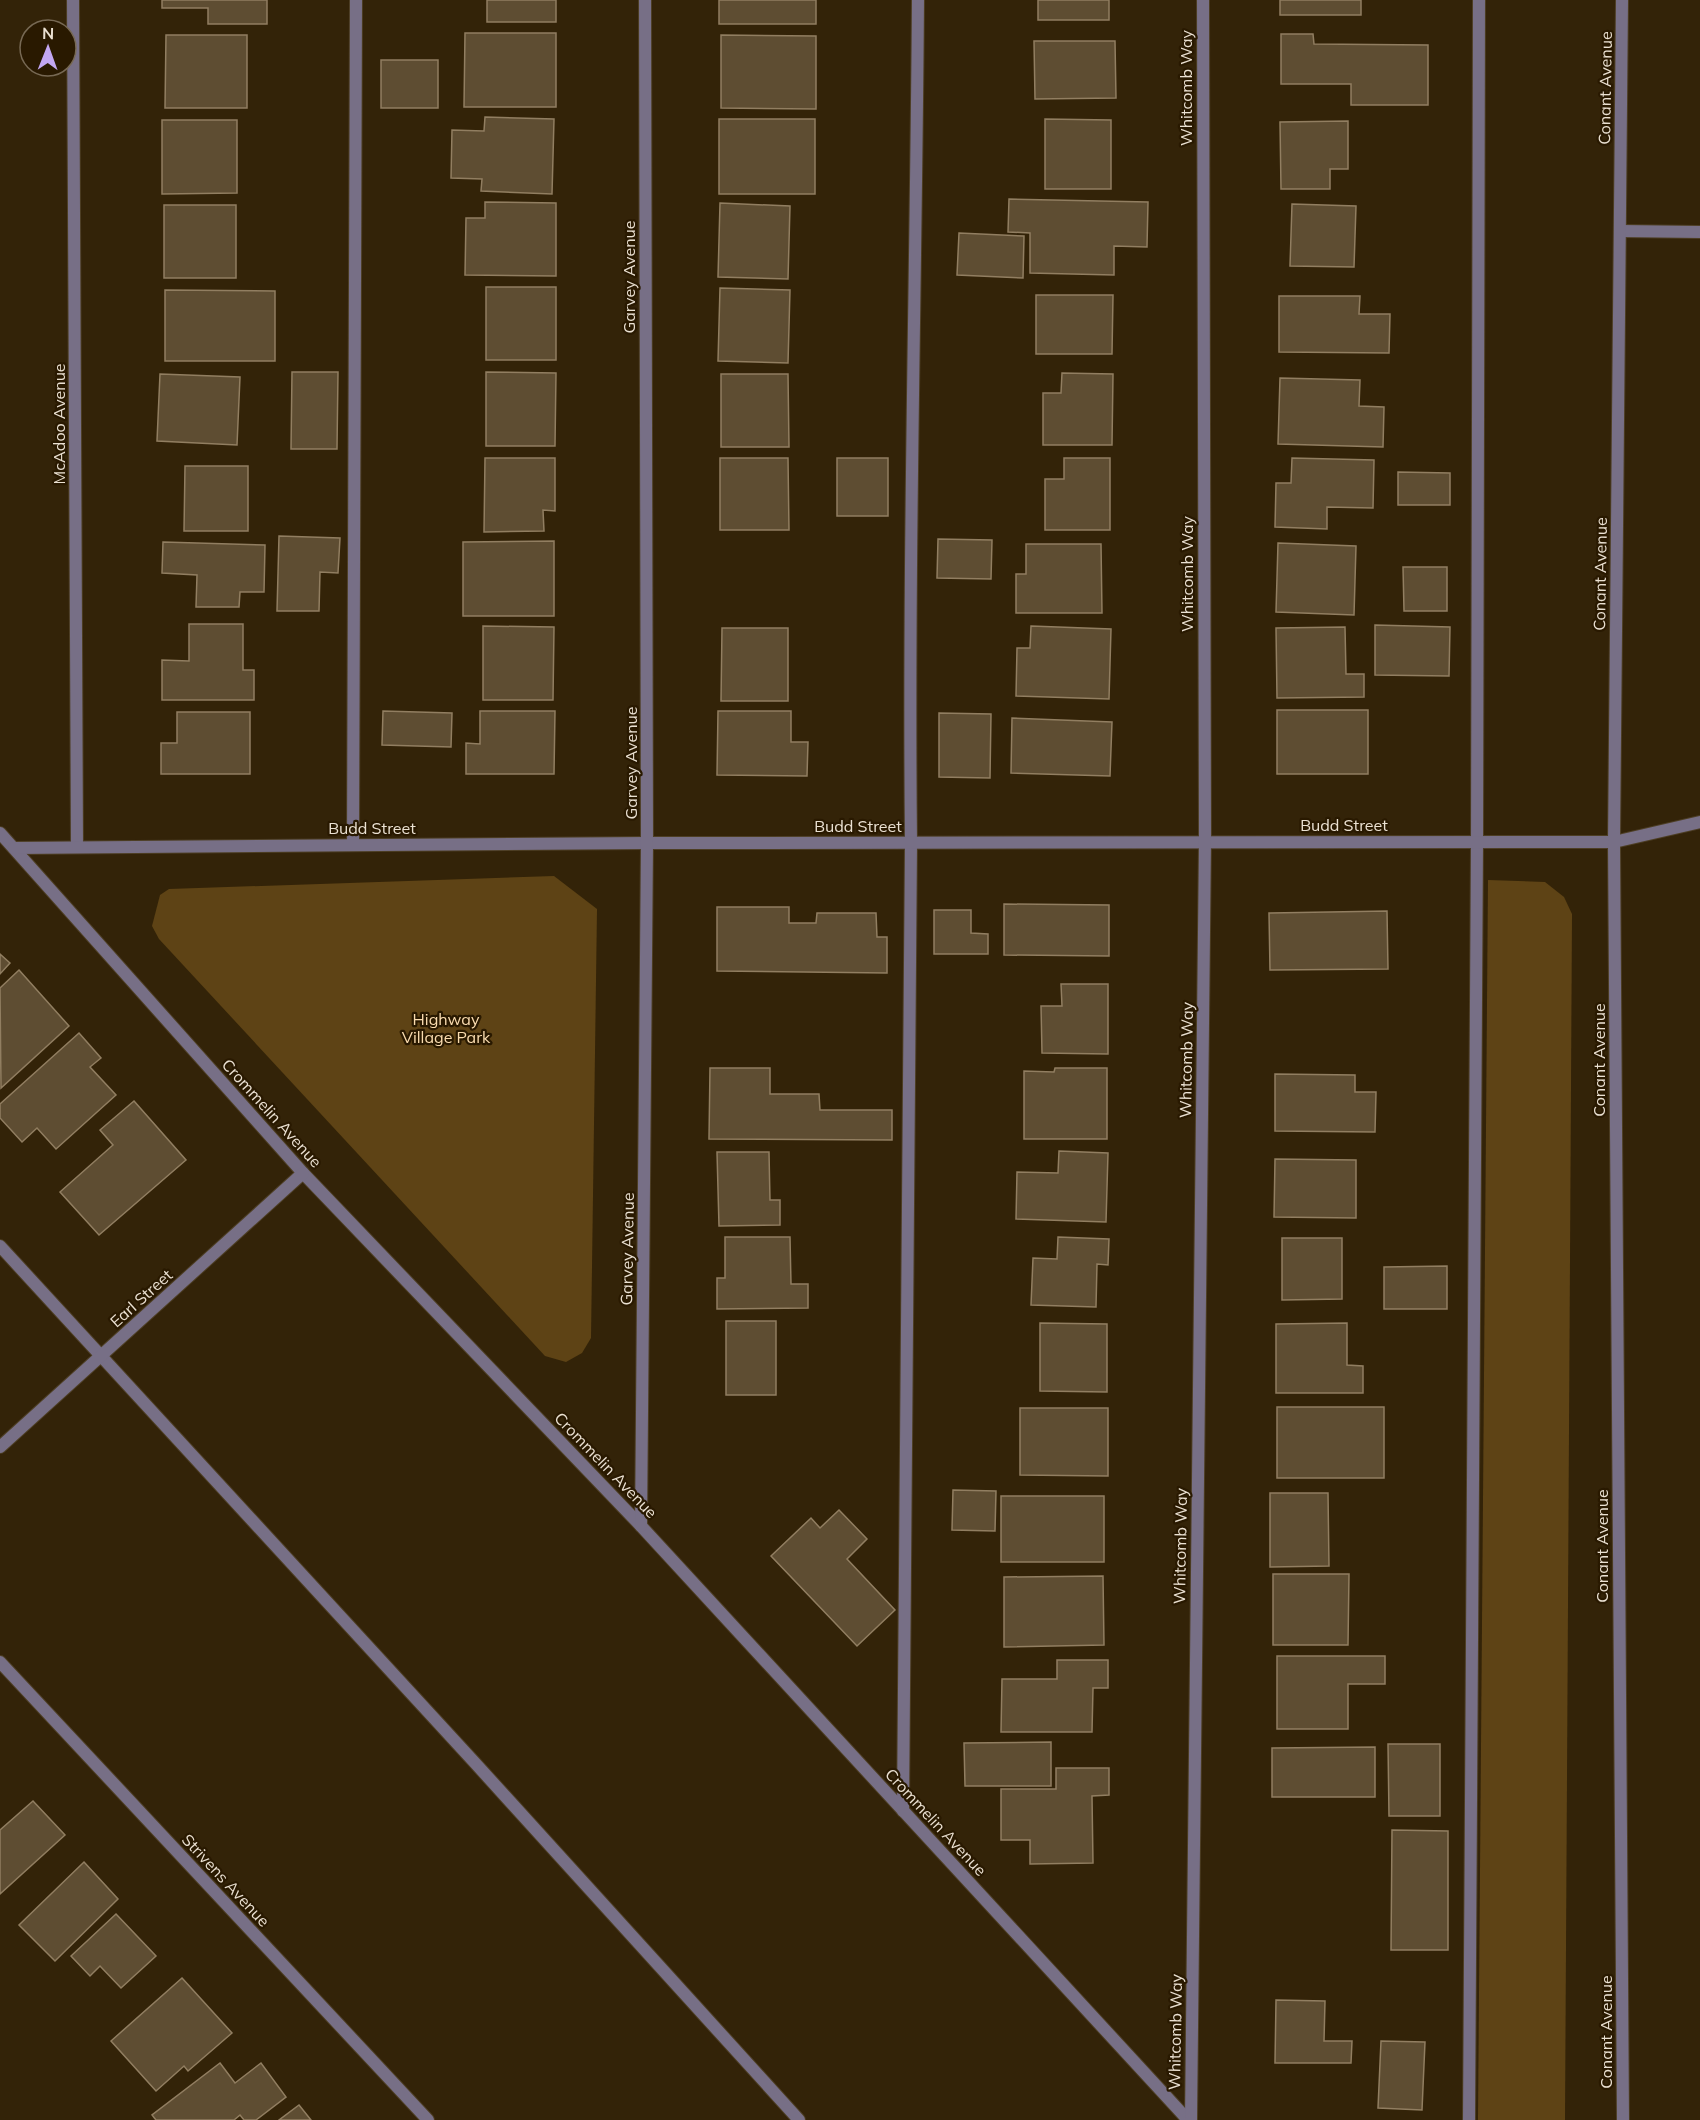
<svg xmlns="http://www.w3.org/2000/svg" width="1700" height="2120" font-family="Mulish,sans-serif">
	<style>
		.green { fill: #5e4315 }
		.building { fill: #5e4d32; stroke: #917e61; stroke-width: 1.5 }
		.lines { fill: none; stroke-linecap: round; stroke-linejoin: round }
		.service-casing { stroke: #4d3e24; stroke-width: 14 }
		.minor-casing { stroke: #4d3e24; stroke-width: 14 }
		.tertiary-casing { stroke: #4d3e24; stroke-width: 14 }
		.service { stroke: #776f86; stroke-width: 12 }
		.minor { stroke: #776f86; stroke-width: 12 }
		.tertiary { stroke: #776f86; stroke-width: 12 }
		.labels { text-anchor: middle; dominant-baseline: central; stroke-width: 4.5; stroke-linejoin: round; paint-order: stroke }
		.street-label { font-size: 16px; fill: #ebe1d2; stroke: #291900 }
		.park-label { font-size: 16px; fill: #fadcaf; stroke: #291900 }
	</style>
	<rect width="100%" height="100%" fill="#332308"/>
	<!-- green -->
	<g class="green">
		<path d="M554,876L597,909L591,1338L582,1353L566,1362L545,1356L159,939L152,926L160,895L169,889Z"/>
		<path d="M1488,880L1545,882L1564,897L1572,914L1565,2120H1478Z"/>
	</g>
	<!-- building -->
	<g class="building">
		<path d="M162,0H267V24H208V8H162Z"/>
		<rect x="487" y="0" width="69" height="22"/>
		<rect x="719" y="0" width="97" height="24"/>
		<rect x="1038" y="0" width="71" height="20"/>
		<rect x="1280" y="0" width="81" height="15"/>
		<path d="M465,33H556V107H464Z"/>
		<path d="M1281,34H1313L1314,44L1428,45V105H1351V84H1281Z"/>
		<path d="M166,35H247V108H165Z"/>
		<path d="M721,35L816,36V109L721,108Z"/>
		<path d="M1034,41H1115L1116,98L1035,99Z"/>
		<rect x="381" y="60" width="57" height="48"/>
		<path d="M485,117L554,119L552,194L481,191L482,179L451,178L452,130L484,131Z"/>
		<rect x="719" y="119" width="96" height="75"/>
		<path d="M1045,119L1111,120V189H1045Z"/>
		<path d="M162,120H237V193L162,194Z"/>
		<path d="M1348,121V169H1330V189H1281L1280,122Z"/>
		<path d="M1009,199L1148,202L1147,247L1114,246V275L1030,273V233L1008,232Z"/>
		<path d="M485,202L556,203V276L465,275L466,218H485Z"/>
		<path d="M720,203L790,206L788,279L718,277Z"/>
		<path d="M1292,204L1356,206L1354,267L1290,266Z"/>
		<rect x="164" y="205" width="72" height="73"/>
		<path d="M959,233L1024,236L1023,278L957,275Z"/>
		<rect x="486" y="287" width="70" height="73"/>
		<path d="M720,288L790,290L788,363L718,361Z"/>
		<path d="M165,290L275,291V361H165Z"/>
		<path d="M1036,295H1113L1112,354H1036Z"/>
		<path d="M1279,296H1360L1359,314H1390L1389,353L1279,352Z"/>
		<path d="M292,372H338L337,449H291Z"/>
		<path d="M486,372L556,373L555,446H486Z"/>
		<path d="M1062,373L1113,374L1112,445H1043V393H1061Z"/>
		<path d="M160,374L240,377L237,445L157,441Z"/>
		<path d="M721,374H788L789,447H721Z"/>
		<path d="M1280,378L1360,380L1359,406L1384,407L1383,447L1278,444Z"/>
		<path d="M485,458H555V511L543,510L544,531L484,532Z"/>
		<path d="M720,458H788L789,530H720Z"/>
		<rect x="837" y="458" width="51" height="58"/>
		<path d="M1064,458H1110V530H1045V479H1064Z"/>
		<path d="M1292,458L1374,460L1373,508L1327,507V529L1275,527L1276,483H1291Z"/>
		<path d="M185,466H248V531H184Z"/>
		<path d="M1398,472L1450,473V505H1398Z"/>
		<path d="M279,536L340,538L338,573L320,572L319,611H277Z"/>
		<path d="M938,539L992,540L991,579L937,578Z"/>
		<path d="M554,541V616H463V542Z"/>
		<path d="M163,542L265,545L264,592H240L239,607H196L197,575L162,573Z"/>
		<path d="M1278,543L1356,546L1354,615L1276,612Z"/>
		<path d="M1026,544H1101L1102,613H1016V574H1026Z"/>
		<path d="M1403,567H1447V611H1404Z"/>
		<path d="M189,624H243V670H254V700H162V660L189,661Z"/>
		<path d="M1375,625L1450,627L1449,676L1375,675Z"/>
		<path d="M483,626L554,627L553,700H483Z"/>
		<path d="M1031,626L1111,629L1109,699L1016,696L1017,648H1030Z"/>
		<path d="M1345,627L1346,674H1364V697L1277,698L1276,628Z"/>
		<path d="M722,628H788V701H721Z"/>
		<rect x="1277" y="710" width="91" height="64"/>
		<path d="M383,711L452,713L451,747L382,745Z"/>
		<path d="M480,711H555L554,774H466V743L480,744Z"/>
		<path d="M718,711H791V742H808L807,776L717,775Z"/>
		<path d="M177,712H250V774H161V743H177Z"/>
		<path d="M939,713L991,714L990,778L939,777Z"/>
		<path d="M1012,718L1112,722L1110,776L1011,773Z"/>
		<path d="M1004,904L1109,905V956L1004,955Z"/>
		<path d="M717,907H789V923H816L817,913H876L877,937H887V973L717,971Z"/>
		<path d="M934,910H971V933L988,934V954H934Z"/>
		<path d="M1387,911L1388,969L1270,970L1269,913Z"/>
		<path d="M0,954L10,963L0,974Z"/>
		<path d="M19,970L69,1026L1,1088L0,988Z"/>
		<path d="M1061,984H1108V1054L1042,1053L1041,1006H1062Z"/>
		<path d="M79,1033L101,1058L90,1067L116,1095L56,1149L37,1128L22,1142L0,1118V1104Z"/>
		<path d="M710,1068H770V1094H819L820,1110H892V1140L709,1139Z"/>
		<path d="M1055,1068H1107V1139H1024V1071L1054,1072Z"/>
		<path d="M1275,1074L1355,1075V1092H1376L1375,1132L1275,1131Z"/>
		<path d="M134,1101L186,1160L99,1235L60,1192L113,1145L100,1130Z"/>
		<path d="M1059,1151L1108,1153L1106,1222L1016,1219L1017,1172L1058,1173Z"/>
		<path d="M717,1152H769L770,1200H780V1225L719,1226Z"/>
		<path d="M1275,1159L1356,1160V1218L1274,1217Z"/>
		<path d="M725,1237H790L791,1284H808V1308L717,1309V1278H725Z"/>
		<path d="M1058,1237L1109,1239L1108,1265L1097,1264L1096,1307L1031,1305L1033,1258L1057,1259Z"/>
		<path d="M1282,1238H1342V1299L1282,1300Z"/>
		<path d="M1447,1266V1309H1384V1267Z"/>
		<rect x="726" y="1321" width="50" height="74"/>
		<path d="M1040,1323L1107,1324V1392L1040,1391Z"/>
		<path d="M1347,1323V1365L1363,1366V1393H1276V1324Z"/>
		<rect x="1277" y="1407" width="107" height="71"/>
		<path d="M1020,1408H1108V1476L1020,1475Z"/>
		<path d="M953,1490L996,1491L995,1531L952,1530Z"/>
		<path d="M1270,1493H1328L1329,1566L1270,1567Z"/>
		<rect x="1001" y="1496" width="103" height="66"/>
		<path d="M839,1510L867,1539L847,1559L895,1610L857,1646L771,1556L811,1518L820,1528Z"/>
		<path d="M1273,1574H1349L1348,1645H1273Z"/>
		<path d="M1103,1576L1104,1645L1004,1647V1577Z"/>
		<path d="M1277,1656H1385V1684H1348V1729H1277Z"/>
		<path d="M1057,1660H1108V1688H1093L1092,1732H1001L1002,1679H1057Z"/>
		<path d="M1051,1742V1786H965L964,1743Z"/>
		<path d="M1388,1744H1440V1816H1389Z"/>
		<path d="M1375,1747V1797H1272V1748Z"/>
		<path d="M1056,1768H1109V1795L1092,1796L1093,1863L1030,1864V1840H1001V1789H1056Z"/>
		<path d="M33,1801L65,1835L0,1894V1830Z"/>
		<path d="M1392,1830L1448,1831V1950H1391Z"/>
		<path d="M84,1862L118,1899L55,1961L19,1925Z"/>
		<path d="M116,1914L156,1956L121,1988L100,1966L90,1976L71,1956Z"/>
		<path d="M182,1978L232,2033L188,2071L184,2066L156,2091L111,2041Z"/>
		<path d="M1276,2000L1325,2001L1324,2041H1352L1351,2063H1275Z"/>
		<path d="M1381,2041L1425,2042L1422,2110L1378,2108Z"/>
		<path d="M220,2063L235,2083L261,2063L286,2097L256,2120H244L240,2115L234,2120H156L152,2115Z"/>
		<path d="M299,2105L311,2120H279Z"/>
	</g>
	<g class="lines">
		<defs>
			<g id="service">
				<path d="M353,845L356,0"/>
				<path d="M0,1246L476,1764L799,2120"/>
				<path d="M903,1811L911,842C908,562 916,281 918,0"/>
				<path d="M1469,2120L1477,842L1479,0"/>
			</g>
			<g id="minor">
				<path d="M73,0L77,847"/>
				<path d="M1620,231L1700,232"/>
				<path d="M0,833L303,1173L641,1526L1188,2120"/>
				<path d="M14,848L647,843L1614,842L1700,822"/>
				<path d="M0,1447L303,1173"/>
				<path d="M641,1526L647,843L645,0"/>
				<path d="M0,1662L428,2120"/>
				<path d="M1191,2120L1205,841L1203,0"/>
			</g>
			<path id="tertiary" d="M1622,0L1614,842L1623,2120"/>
		</defs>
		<!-- service casing -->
		<use href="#service" class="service-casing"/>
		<!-- minor casing -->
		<use href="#minor" class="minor-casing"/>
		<!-- tertiary casing -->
		<use href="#tertiary" class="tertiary-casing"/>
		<!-- service -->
		<use href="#service" class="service"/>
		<!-- minor -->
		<use href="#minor" class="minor"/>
		<!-- tertiary -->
		<use href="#tertiary" class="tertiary"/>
	</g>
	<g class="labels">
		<!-- street labels -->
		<g class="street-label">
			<text transform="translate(1186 88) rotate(-90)">Whitcomb Way</text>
			<text transform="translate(1605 88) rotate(-89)">Conant Avenue</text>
			<text transform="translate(629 277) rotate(-90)">Garvey Avenue</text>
			<text transform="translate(59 424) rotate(-90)">McAdoo Avenue</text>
			<text transform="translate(1187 574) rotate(-90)">Whitcomb Way</text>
			<text transform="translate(1600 574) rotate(-89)">Conant Avenue</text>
			<text transform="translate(631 763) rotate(-90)">Garvey Avenue</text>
			<text x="1344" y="825">Budd Street</text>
			<text x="858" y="826">Budd Street</text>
			<text x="372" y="828">Budd Street</text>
			<text transform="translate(1186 1060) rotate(-89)">Whitcomb Way</text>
			<text transform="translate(1599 1060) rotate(-90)">Conant Avenue</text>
			<text transform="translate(272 1113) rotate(48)">Crommelin Avenue</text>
			<text transform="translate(627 1249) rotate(-89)">Garvey Avenue</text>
			<text transform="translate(141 1298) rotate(-42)">Earl Street</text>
			<text transform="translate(606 1465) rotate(46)">Crommelin Avenue</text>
			<text transform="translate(1180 1546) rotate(-89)">Whitcomb Way</text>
			<text transform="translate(1602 1546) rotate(-90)">Conant Avenue</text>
			<text transform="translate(936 1822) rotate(47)">Crommelin Avenue</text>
			<text transform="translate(226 1880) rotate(47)">Strivens Avenue</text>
			<text transform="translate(1175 2032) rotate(-89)">Whitcomb Way</text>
			<text transform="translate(1606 2032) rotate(-90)">Conant Avenue</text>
		</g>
		<!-- park labels -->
		<g class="park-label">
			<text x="446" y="1019">Highway<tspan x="446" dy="18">Village Park</tspan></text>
		</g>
	</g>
	<!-- north arrow -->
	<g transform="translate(48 48) rotate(1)"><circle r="28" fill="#291900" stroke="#776954" stroke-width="1.5"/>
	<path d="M0-4.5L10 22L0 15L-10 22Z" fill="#c3a7f2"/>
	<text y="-9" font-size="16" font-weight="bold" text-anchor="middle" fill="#ebe1d2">N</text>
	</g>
</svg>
